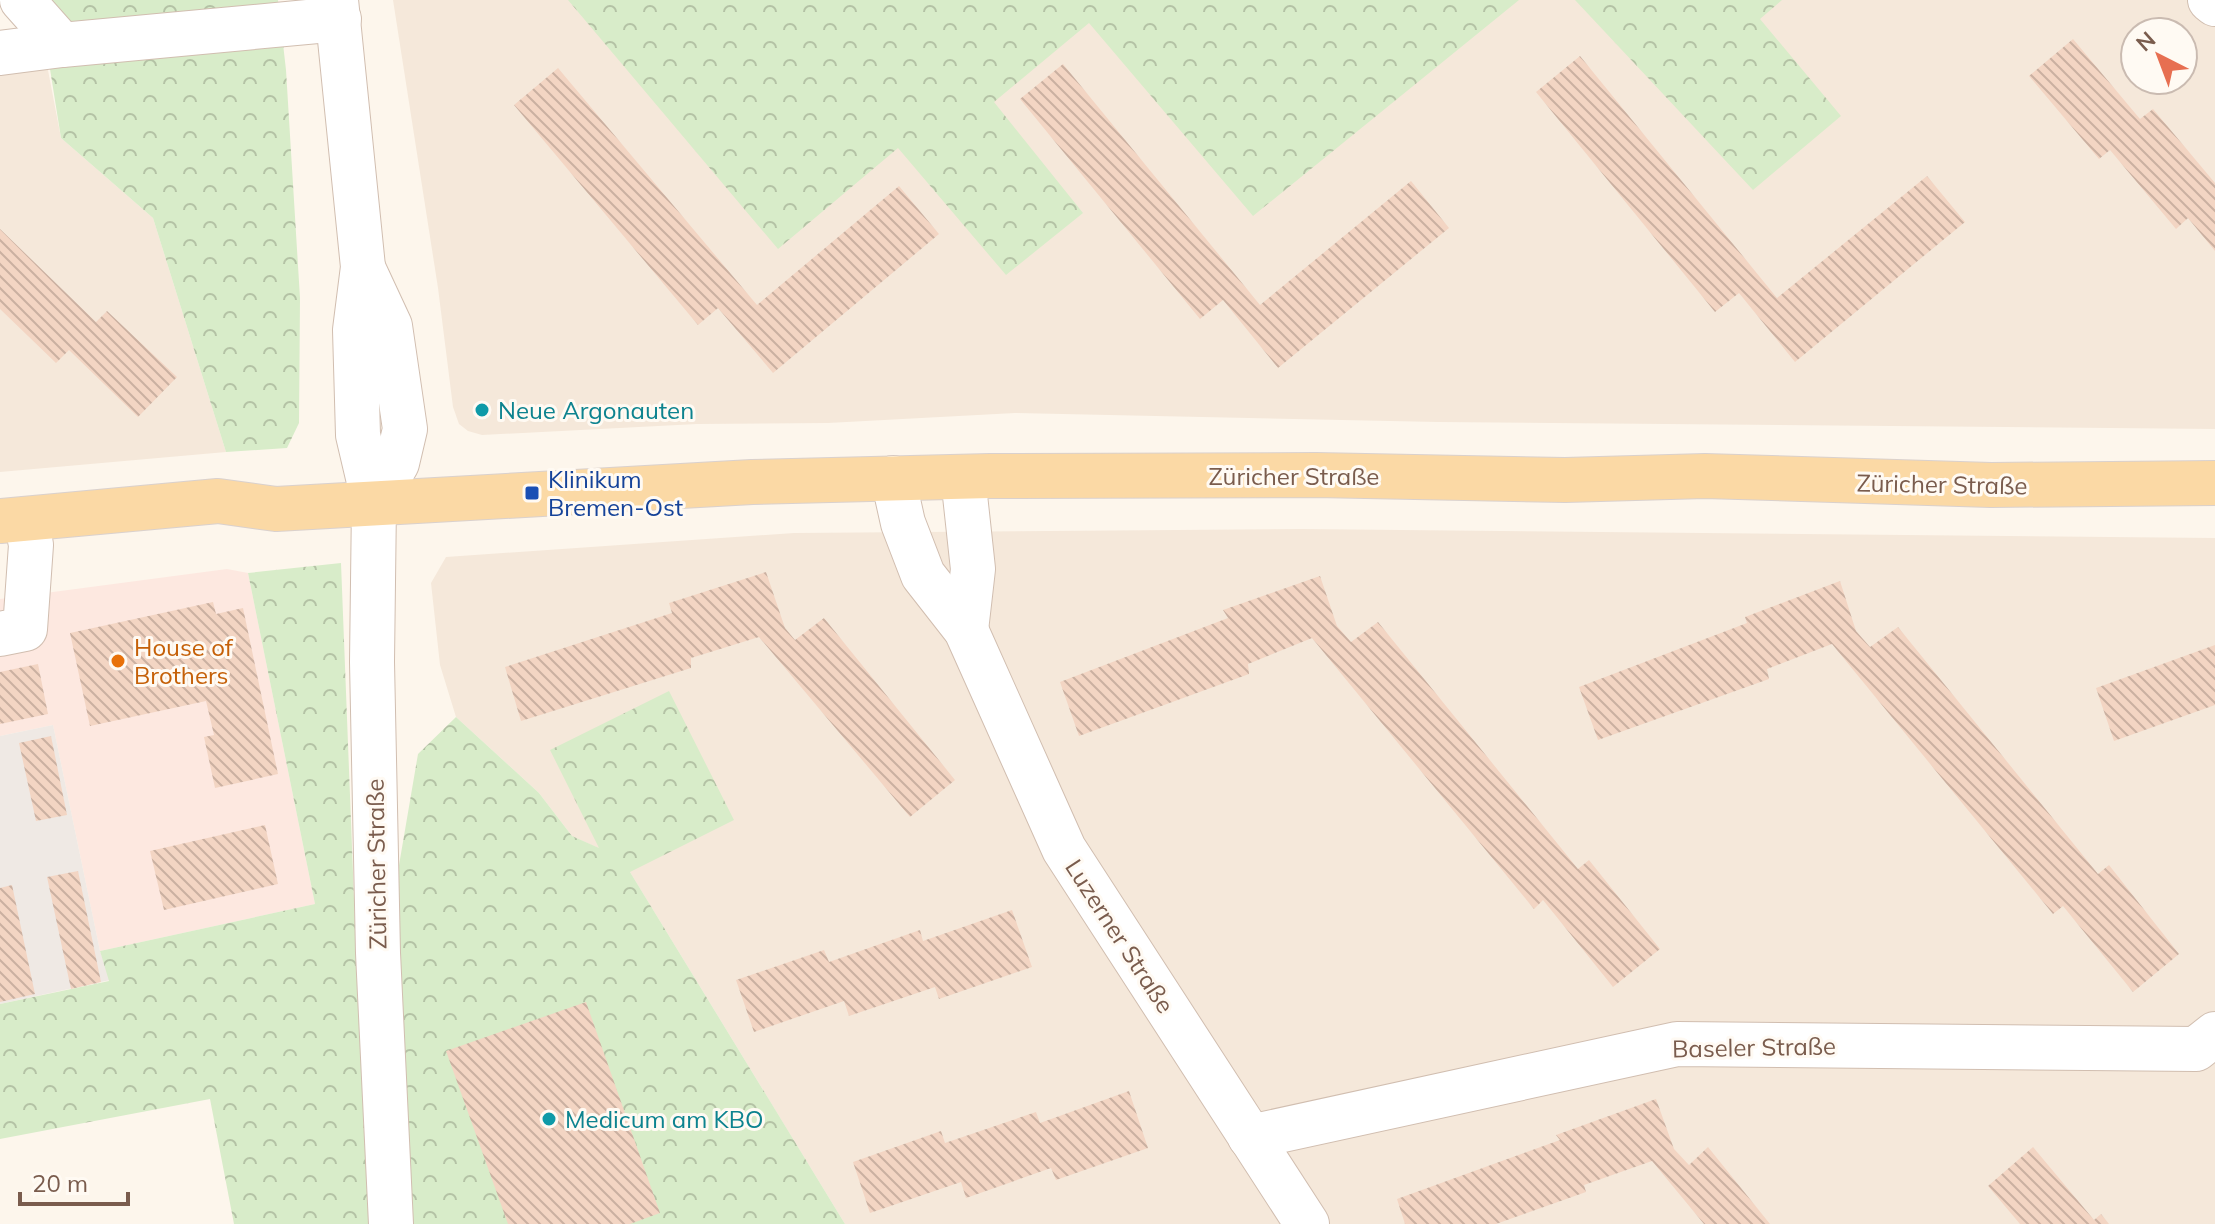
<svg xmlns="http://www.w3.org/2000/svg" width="2215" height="1224" font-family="Mulish,sans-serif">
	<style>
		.residential { fill: #f5e8da; fill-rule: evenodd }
		.commercial { fill: #fde8e0 }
		.industrial { fill: #efe9e4 }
		.park { fill: url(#park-crowns) }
		.building { fill: url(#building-back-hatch) }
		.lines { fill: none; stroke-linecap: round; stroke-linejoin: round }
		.minor-casing { stroke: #d1beb0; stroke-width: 46 }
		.major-casing { stroke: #dad1cd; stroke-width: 46 }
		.minor { stroke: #fff; stroke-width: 44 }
		.major { stroke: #fbd9a5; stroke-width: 44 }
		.culture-dot { fill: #0f9aa8; stroke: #fffaf3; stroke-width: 3 }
		.transit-dot { fill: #1a4fb4; stroke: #fffaf3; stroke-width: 3 }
		.food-dot { fill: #e8710a; stroke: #fffaf3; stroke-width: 3 }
		.labels { text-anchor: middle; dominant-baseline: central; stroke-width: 6; stroke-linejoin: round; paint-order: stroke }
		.culture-label { font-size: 24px; fill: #0d838f; stroke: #fffaf3; text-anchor: start }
		.street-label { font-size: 24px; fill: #7a5c4d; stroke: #fffaf3 }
		.transit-label { font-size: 24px; fill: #164399; stroke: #fffaf3; text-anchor: start }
		.food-label { font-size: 24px; fill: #c56008; stroke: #fffaf3; text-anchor: start }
	</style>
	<defs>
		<pattern id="park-crowns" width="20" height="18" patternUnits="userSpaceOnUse" patternTransform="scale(2)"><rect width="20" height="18" fill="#d8ecc9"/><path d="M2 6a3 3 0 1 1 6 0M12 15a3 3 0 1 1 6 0" fill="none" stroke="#b4c2a5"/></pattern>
		<pattern id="building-back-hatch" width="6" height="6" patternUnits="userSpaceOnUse" patternTransform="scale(2)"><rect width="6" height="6" fill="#f3d5c3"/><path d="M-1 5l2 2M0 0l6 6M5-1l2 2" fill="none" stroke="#cab0a1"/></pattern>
	</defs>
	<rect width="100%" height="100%" fill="#fdf6ec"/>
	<!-- residential -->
	<g class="residential">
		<path d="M393,0H2215V429L1438,422L1015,413L828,423L697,424L482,435L468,431L459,424L453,407L438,288ZM2135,32H2183V80H2135Z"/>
		<path d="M47,65L61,138L153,218L226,452L0,472V71Z"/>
		<path d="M1301,529L2215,538V1224H845L622,859L572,836L539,793L456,717L440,665L431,583L446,557L794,533Z"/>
	</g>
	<!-- commercial -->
	<path class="commercial" d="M227,569L248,573L315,904L100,951L53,725L0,736V599Z"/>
	<!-- industrial -->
	<path class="industrial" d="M53,725L100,951L110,980L0,1004V736Z"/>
	<!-- park -->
	<g class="park">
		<path d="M39,0H278L286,70L300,298L299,423L287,448L226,452L153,218L61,138Z"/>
		<path d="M568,0H1519L1253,216L1089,23L994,102L1083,213L1006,275L898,148L778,249Z"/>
		<path d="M1575,0H1782L1760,19L1841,116L1753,190Z"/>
		<path d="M341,563L358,1002L398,871L418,754L456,717L539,793L572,836L599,848L550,750L669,691L734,820L630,872L845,1224H234L210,1099L0,1139V1004L109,981L100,951L315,904L248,573Z"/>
	</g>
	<!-- building -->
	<g class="building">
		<path d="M2073,39L2140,119L2153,109L2215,183V251L2188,218L2176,229L2110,150L2099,159L2029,76Z"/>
		<path d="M1580,56L1777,298L1927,176L1965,222L1795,362L1739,293L1715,312L1536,92Z"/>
		<path d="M1063,64L1260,305L1411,181L1449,228L1278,368L1223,300L1200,319L1020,99Z"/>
		<path d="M558,68L757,305L899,186L939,234L773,373L718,308L698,325L514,105Z"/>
		<path d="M0,229L96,322L107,311L177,377L138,417L69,350L56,363L0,309Z"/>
		<path d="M766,572L785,628L795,640L824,618L955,780L910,817L759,637L691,658V668L521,721L505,667L672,613L669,603Z"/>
		<path d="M1320,576L1337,626L1351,642L1378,622L1578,869L1589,860L1660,949L1613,987L1543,900L1534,909L1312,638L1248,664L1249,674L1079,736L1060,682L1228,618L1223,610Z"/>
		<path d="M1840,581L1856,631L1870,647L1898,627L2098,874L2109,865L2179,954L2133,992L2063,906L2053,914L1832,644L1767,669L1769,679L1598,740L1579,687L1747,623L1745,617Z"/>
		<path d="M213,602L216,614L243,608L278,774L215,788L204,737L214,735L206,701L90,726L70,633Z"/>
		<path d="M2215,645V705L2114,741L2096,688Z"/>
		<path d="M38,664L48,714L0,724V672Z"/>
		<path d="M51,736L67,815L36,821L19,743Z"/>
		<path d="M265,825L278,884L164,910L150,851Z"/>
		<path d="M78,871L101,982L71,989L47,877Z"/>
		<path d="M12,885L35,994L0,1002V888Z"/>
		<path d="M1012,910L1032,967L939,999L935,987L849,1016L844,1001L754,1032L736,980L824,950L829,962L920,930L923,941Z"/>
		<path d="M586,1002L660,1213L630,1224H508L446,1051Z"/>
		<path d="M1129,1091L1148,1148L1056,1180L1051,1168L966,1198L961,1182L870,1213L853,1162L941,1131L945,1143L1036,1112L1040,1123Z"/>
		<path d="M1656,1099L1674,1149L1689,1165L1708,1147L1770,1224H1704L1652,1161L1584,1185L1586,1192L1496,1224H1405L1397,1199L1560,1140L1556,1135Z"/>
		<path d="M2033,1147L2094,1220L2101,1214L2109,1224H2020L1988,1186Z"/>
	</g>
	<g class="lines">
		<defs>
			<g id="minor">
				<path d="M22,0L62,45L339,19"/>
				<path d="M336,0L363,267L355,330L358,435L374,503L372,662L378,953L391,1224"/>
				<path d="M2210,0L2215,4"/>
				<path d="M0,53L62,45"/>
				<path d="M363,268L390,326L405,429L397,463L374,503"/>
				<path d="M963,477L973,569L966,630"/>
				<path d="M893,478L903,523L923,575L966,630L1064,849L1307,1224"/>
				<path d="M0,634L25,629L31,545L26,519"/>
				<path d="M1250,1137L1677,1044L2196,1049L2215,1034"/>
			</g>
			<path id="major" d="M0,521L218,501L276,509L752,482L990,476L1316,475L1565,480L1705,476L1991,485L2215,483"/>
		</defs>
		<!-- minor casing -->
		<use href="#minor" class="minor-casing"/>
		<!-- major casing -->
		<use href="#major" class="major-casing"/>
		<!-- minor -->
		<use href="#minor" class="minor"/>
		<!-- major -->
		<use href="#major" class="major"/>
	</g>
	<!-- markers -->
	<g class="culture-dot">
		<circle cx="482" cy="410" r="8"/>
		<circle cx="549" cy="1119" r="8"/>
	</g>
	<rect class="transit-dot" x="524" y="485" width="16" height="16" rx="4"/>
	<circle class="food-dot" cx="118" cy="661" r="8"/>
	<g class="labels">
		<!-- culture labels -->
		<g class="culture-label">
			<text x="498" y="410">Neue Argonauten</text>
			<text x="565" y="1119">Medicum am KBO</text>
		</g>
		<!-- street labels -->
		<g class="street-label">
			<text x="1294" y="476">Züricher Straße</text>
			<text transform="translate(1942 484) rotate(1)">Züricher Straße</text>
			<text transform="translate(376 864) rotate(-91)">Züricher Straße</text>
			<text transform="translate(1120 936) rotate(57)">Luzerner Straße</text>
			<text transform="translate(1754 1047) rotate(-1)">Baseler Straße</text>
		</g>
		<!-- transit labels -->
		<g class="transit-label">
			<text x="548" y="479">Klinikum<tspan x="548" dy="28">Bremen-Ost</tspan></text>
		</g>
		<!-- food labels -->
		<g class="food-label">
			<text x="134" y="647">House of<tspan x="134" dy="28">Brothers</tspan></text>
		</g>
	</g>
	<!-- north arrow -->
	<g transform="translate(2159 56) rotate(318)"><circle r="38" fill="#fffaf3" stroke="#cabbb1" stroke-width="2"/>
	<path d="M0-6L14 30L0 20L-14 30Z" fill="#e76f51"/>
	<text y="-12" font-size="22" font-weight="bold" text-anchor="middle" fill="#7a5c4d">N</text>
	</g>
	<!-- scale -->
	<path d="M20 1192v12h108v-12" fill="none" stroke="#7a5c4d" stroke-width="4"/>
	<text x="32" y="1192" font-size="24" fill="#7a5c4d" stroke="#fffaf3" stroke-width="6" paint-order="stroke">20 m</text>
</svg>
